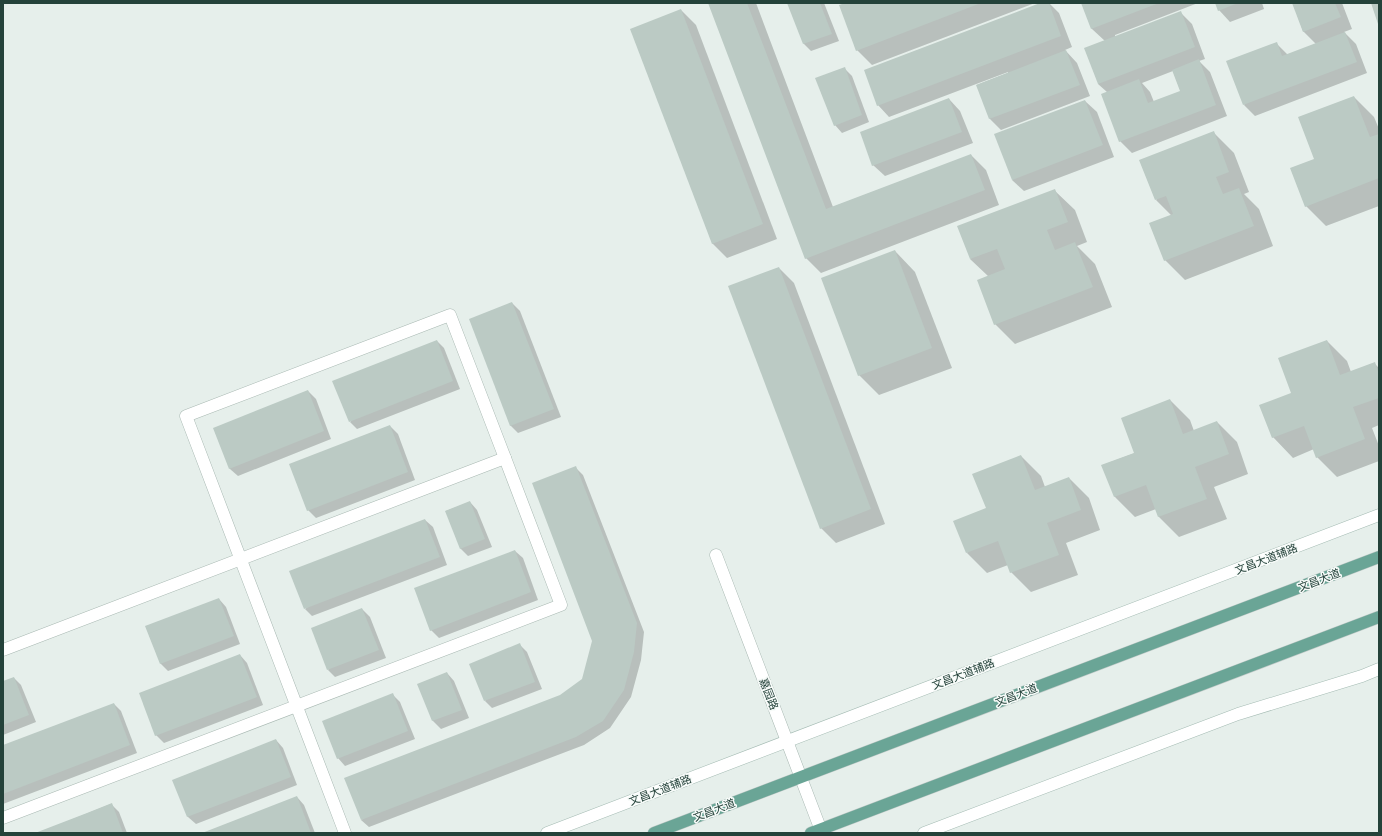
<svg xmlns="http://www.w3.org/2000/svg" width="1382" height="836" font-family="Poppins,'Noto Sans SC',sans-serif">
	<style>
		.shadow { fill: #0003; fill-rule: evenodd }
		.building { fill: #bbcac4 }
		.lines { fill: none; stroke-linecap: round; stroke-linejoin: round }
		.lane-casing { stroke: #a8b8b2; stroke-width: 13 }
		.street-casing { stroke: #a8b8b2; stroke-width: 13 }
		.secondary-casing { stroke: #a4bbb3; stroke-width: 13 }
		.primary-casing { stroke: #c2cac8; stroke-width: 13 }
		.lane { stroke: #fff; stroke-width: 12 }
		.street { stroke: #fff; stroke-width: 12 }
		.secondary { stroke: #fff; stroke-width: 12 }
		.primary { stroke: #6aa596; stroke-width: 12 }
		.labels { text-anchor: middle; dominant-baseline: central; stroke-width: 3; stroke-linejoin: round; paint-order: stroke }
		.street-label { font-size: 11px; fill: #24423a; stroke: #f7fbf9 }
	</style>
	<rect width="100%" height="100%" fill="#e6efeb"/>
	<!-- shadow -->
	<g class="shadow">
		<path d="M709,3H756L833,207L971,155L986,170L999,205L821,273L806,258Z"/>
		<path d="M788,3H824L839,41L811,51L804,44Z"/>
		<path d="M847,3H1035L872,65L857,50Z"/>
		<path d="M1043,3H1049L1059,13L1072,47L1065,50L1077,63L1090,96L1001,130L990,119L977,85L1008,73V72L889,117L878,105Z"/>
		<path d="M1082,3H1198L1115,35V37L1181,13L1192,24L1205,59L1199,61L1210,72L1227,116L1132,153L1120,141L1107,92L1098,84L1105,41L1092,29ZM1173,71L1181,92L1154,102L1150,92L1142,83Z"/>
		<path d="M1216,3H1262L1264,9L1230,22L1219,10Z"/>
		<path d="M1293,3H1342L1352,29L1344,32L1356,44L1367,73L1255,116L1244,105L1276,43L1288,55L1316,44L1303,31Z"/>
		<path d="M681,10L696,25L777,239L727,258L712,243Z"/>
		<path d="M844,68L852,76L869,122L842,133L835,125Z"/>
		<path d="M1354,97L1374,117L1379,129V206L1326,226L1306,206L1316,159Z"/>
		<path d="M949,99L960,111L973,143L885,176L873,165Z"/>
		<path d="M1085,101L1097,112L1114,157L1024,191L1012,180Z"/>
		<path d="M1214,133L1234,153L1249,192L1244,194L1259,209L1273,246L1185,280L1165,260L1171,215L1156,200Z"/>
		<path d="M1054,190L1075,210L1087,242L1077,246L1095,264L1112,307L1015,344L995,324L988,276L970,259Z"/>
		<path d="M895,251L915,272L952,368L879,395L859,375Z"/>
		<path d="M779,268L794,283L885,524L836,543L821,528Z"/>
		<path d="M512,303L520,311L561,417L518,433L510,425Z"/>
		<path d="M437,341L444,348L460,389L357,429L350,422Z"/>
		<path d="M1327,341L1347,361L1351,372L1374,363L1379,368V425L1372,428L1379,446V461L1337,477L1317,457L1314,449L1293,458L1273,437L1293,394Z"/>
		<path d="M308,391L316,399L331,439L238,476L230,469L214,429Z"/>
		<path d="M1170,400L1190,420L1194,431L1217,422L1237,442L1248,474L1214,487L1227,519L1179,537L1159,517L1156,509L1135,517L1115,497L1103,465L1135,453Z"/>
		<path d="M390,426L398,434L415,480L316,518L308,510Z"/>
		<path d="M1021,456L1041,476L1045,487L1069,478L1089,498L1100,530L1066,543L1078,575L1031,592L1011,572L1008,565L987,573L967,553L987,509Z"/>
		<path d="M576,468L583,475L644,632L641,660L631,697L610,728L584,745L369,827L361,820L561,696L583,680L593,641Z"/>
		<path d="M470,502L477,510L492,547L468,556L461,549L446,511Z"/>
		<path d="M425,520L433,527L447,565L312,616L305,609Z"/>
		<path d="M515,551L523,558L538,600L439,638L431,630Z"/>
		<path d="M219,599L226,607L240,644L168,671L161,664L146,627Z"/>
		<path d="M362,609L370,617L386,658L335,677L328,670Z"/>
		<path d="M520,645L527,652L542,689L492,708L485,701Z"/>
		<path d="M240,655L247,663L263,705L164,743L156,735Z"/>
		<path d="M447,673L454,681L469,718L441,729L433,721L419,684Z"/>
		<path d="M14,678L21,685L36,722L3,735V682Z"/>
		<path d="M392,694L400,702L415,739L345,766L338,758Z"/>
		<path d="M114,704L121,711L137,753L3,804V746Z"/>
		<path d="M276,740L283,748L297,785L196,824L188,817L174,780Z"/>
		<path d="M297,797L304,805L315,833H204Z"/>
		<path d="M111,804L119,812L127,833H38Z"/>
	</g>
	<!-- building -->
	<g class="building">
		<path d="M708,3H747L826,209L971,154L985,190L805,259Z"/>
		<path d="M787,3H820L832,34L803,44Z"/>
		<path d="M845,3H981L856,51L839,5Z"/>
		<path d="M1040,3H1049L1061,36L877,106L864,70Z"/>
		<path d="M1081,3H1159L1091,29Z"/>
		<path d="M1215,3H1238L1218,11Z"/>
		<path d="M1292,3H1335L1341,17L1303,32Z"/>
		<path d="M1371,3H1379V27Z"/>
		<path d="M681,9L763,224L712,244L630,29Z"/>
		<path d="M1181,11L1195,47L1098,84L1084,48Z"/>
		<path d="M1345,32L1357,62L1243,105L1226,61L1277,42L1282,56Z"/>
		<path d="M1066,50L1080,85L989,119L976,85Z"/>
		<path d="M1199,59L1216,105L1119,142L1101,94L1139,79L1148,103L1180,91L1172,70Z"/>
		<path d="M845,67L862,115L834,126L815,78Z"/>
		<path d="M1354,96L1370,137L1379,134V178L1305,207L1290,168L1314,159L1298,117Z"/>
		<path d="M949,98L962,132L872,166L860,132Z"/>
		<path d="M1085,100L1103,145L1012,180L994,134Z"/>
		<path d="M1214,131L1229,172L1216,177L1223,194L1239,188L1254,226L1164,261L1149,223L1173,214L1166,196L1155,200L1139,160Z"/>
		<path d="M1055,189L1068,222L1047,230L1055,250L1075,242L1093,287L994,325L977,280L1005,269L997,249L970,259L957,226Z"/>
		<path d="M895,250L932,348L858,376L821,278Z"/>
		<path d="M779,267L871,509L820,529L728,286Z"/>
		<path d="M512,302L554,409L510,426L469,319Z"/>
		<path d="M437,340L453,381L349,422L332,381Z"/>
		<path d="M1327,340L1340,375L1375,362L1379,374V398L1353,407L1365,439L1316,458L1304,426L1272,438L1259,405L1291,393L1278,358Z"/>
		<path d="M308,390L324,431L229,469L213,428Z"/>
		<path d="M1170,399L1183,434L1217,421L1229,454L1195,467L1207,499L1158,517L1146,485L1114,497L1101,465L1134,453L1121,418Z"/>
		<path d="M390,425L408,472L307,511L289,464Z"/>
		<path d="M1021,455L1035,490L1069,477L1081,510L1047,523L1059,555L1010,573L998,541L966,553L953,521L986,508L972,474Z"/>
		<path d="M576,466L637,623L634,652L624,690L603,721L576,737L361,820L344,778L560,695L582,679L592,641L532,483Z"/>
		<path d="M470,501L485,539L460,549L445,511Z"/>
		<path d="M425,519L440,557L304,609L289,571Z"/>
		<path d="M515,550L531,592L430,631L414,588Z"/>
		<path d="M219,598L234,636L160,664L145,626Z"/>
		<path d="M362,608L379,650L327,670L311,628Z"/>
		<path d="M520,643L535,682L484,701L469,664Z"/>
		<path d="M240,654L257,697L155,736L139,693Z"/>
		<path d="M447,672L462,710L432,721L417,684Z"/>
		<path d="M14,677L29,715L3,725V681Z"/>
		<path d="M393,693L408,731L337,759L322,721Z"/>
		<path d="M114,703L130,745L3,794V745Z"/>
		<path d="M276,739L291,777L187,817L172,780Z"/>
		<path d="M297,796L311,833H202Z"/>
		<path d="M112,803L123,833H35L87,813Z"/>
	</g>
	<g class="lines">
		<defs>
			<g id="lane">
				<path d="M3,650L505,458L561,605L3,818"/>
				<path d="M345,833L186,416L450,315L505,458"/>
			</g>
			<path id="street" d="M716,555L822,833"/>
			<g id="secondary">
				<path d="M547,833L1379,515"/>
				<path d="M924,833L1238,714L1362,676L1379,669"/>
			</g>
			<g id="primary">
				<path d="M654,833L1379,557"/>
				<path d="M811,833L1379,617"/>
			</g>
		</defs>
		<!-- lane casing -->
		<use href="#lane" class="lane-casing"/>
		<!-- street casing -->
		<use href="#street" class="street-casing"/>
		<!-- secondary casing -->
		<use href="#secondary" class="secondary-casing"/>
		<!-- primary casing -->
		<use href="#primary" class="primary-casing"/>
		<!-- lane -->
		<use href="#lane" class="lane"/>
		<!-- street -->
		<use href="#street" class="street"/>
		<!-- secondary -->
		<use href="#secondary" class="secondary"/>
		<!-- primary -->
		<use href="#primary" class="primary"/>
	</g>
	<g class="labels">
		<!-- street labels -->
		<g class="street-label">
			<text transform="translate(1266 559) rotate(-21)">文昌大道辅路</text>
			<text transform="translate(1319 580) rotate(-21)">文昌大道</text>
			<text transform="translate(963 674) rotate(-21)">文昌大道辅路</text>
			<text transform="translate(769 694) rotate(69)">嘉园路</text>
			<text transform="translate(1016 695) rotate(-21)">文昌大道</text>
			<text transform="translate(660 790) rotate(-21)">文昌大道辅路</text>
			<text transform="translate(714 810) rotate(-21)">文昌大道</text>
		</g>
	</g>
	<!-- border -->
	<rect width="1382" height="836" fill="none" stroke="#24423a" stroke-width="8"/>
</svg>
